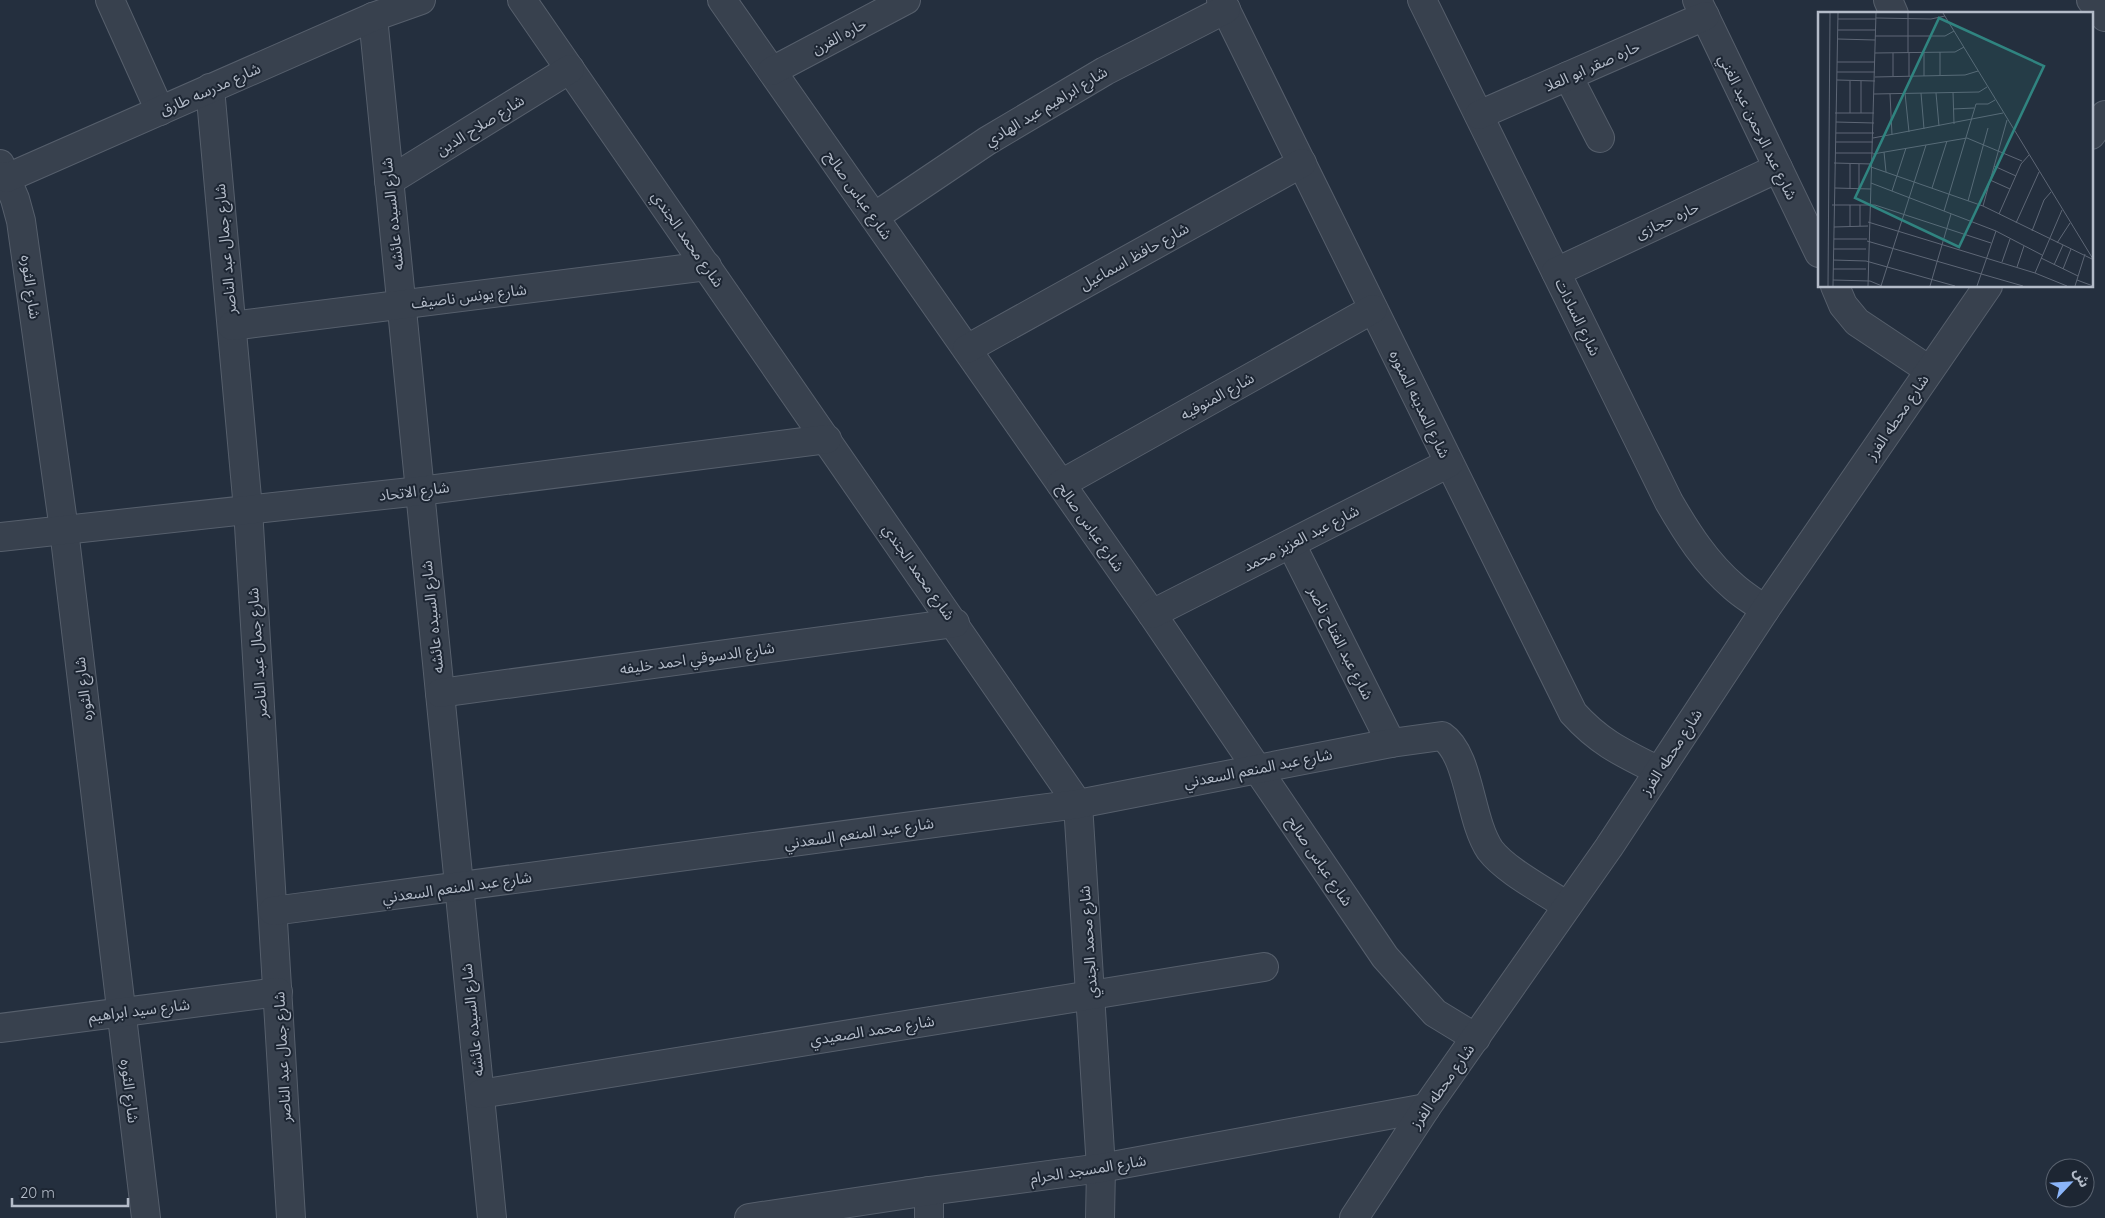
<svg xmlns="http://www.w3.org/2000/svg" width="2105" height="1218" font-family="Quicksand,'Noto Sans Arabic',sans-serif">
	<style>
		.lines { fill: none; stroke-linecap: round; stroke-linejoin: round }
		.minor-casing { stroke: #565f6c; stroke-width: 30 }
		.minor { stroke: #38414e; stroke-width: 28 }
		.labels { text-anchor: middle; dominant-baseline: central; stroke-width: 4; stroke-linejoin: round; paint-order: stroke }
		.street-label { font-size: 15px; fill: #b4bcc9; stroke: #1d2633 }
		.inset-road { fill: none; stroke: #5e6776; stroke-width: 1 }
		.view { fill: #308480; fill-opacity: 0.15; stroke: #308480; stroke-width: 2.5 }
		.inset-edge { fill: none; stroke: #b4bcc9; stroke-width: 2.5 }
	</style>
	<rect width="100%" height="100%" fill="#242f3e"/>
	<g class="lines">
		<defs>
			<g id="minor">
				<path d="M110,0L160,111"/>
				<path d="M522,0L1078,804L1101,1168L1100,1218"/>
				<path d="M722,0L1152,614L1385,957L1435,1013L1476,1038"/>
				<path d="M1221,0L1573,713C1600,743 1623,753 1659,771"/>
				<path d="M1422,0L1669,502C1687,533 1706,563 1734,587C1744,596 1755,602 1765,610"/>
				<path d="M1697,0L1819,253"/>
				<path d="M1888,0L1894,14"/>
				<path d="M2091,0L2105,17"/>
				<path d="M373,17L492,1218"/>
				<path d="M772,71L906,0"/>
				<path d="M1568,76L1600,138"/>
				<path d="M210,88L248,509L291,1218"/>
				<path d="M1479,115L1705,16"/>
				<path d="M2091,135L2105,115"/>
				<path d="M0,164L15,199L21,221L64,530L146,1218"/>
				<path d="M0,176L7,178L373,17L421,0"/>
				<path d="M389,181L570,69"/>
				<path d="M874,217L987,141L1105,71L1226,9"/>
				<path d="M1556,272L1778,168"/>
				<path d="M1835,286L1843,305L1857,322L1929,370"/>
				<path d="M232,326L707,266"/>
				<path d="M967,349L1302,163"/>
				<path d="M1061,484L1373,309"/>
				<path d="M0,537L420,491L827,439"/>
				<path d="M1291,544L1391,743"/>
				<path d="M1152,614L1449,463"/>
				<path d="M440,693L955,623"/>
				<path d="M273,911L1078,804L1391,743L1442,736C1470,755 1469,819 1490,850C1506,871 1545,891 1567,906"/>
				<path d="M0,1028L278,992"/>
				<path d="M480,1094L1264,967"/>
				<path d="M929,1191V1218"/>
				<path d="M749,1218L929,1191L1101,1168L1426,1108"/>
				<path d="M1354,1218L1426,1108L1609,847L1765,610L1988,286"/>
			</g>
		</defs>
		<!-- minor casing -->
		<use href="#minor" class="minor-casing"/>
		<!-- minor -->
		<use href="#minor" class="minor"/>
	</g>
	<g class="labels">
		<!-- street labels -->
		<g class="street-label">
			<text transform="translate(839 36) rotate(-28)">حاره الفرن</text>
			<text transform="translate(1592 66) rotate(-24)">حاره صقر ابو العلا</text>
			<text transform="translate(210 89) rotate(-24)">شارع مدرسه طارق</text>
			<text transform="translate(1046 106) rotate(-31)">شارع ابراهيم عبد الهادي</text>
			<text transform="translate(480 125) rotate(-32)">شارع صلاح الدين</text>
			<text transform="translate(1758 127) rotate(64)">شارع عبد الرحمن عبد الغني</text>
			<text transform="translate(859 195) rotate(55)">شارع عباس صالح</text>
			<text transform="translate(392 214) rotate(-96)">شارع السيده عائشه</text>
			<text transform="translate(1667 220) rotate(-25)">حاره حجازى</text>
			<text transform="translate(688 239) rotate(55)">شارع محمد الجندي</text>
			<text transform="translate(225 249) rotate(-95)">شارع جمال عبد الناصر</text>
			<text transform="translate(1134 256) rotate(-29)">شارع حافظ اسماعيل</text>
			<text transform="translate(31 287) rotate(82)">شارع الثوره</text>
			<text transform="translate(469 296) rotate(-7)">شارع يونس ناصيف</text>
			<text transform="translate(1578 317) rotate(64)">شارع السادات</text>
			<text transform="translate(1217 396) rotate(-29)">شارع المنوفيه</text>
			<text transform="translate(1420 404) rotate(64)">شارع المدينه المنوره</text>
			<text transform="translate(1897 417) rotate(-56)">شارع محطه الفرز</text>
			<text transform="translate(414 491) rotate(-7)">شارع الاتحاد</text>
			<text transform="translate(1091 527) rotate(55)">شارع عباس صالح</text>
			<text transform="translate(1301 538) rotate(-27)">شارع عبد العزيز محمد</text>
			<text transform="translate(919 572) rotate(55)">شارع محمد الجندي</text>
			<text transform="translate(432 617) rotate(-96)">شارع السيده عائشه</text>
			<text transform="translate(1341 643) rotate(63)">شارع عبد الفتاح ناصر</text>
			<text transform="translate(257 653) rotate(-94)">شارع جمال عبد الناصر</text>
			<text transform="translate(697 658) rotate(-8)">شارع الدسوقي احمد خليفه</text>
			<text transform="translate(83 689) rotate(-97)">شارع الثوره</text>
			<text transform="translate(1671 752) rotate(-57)">شارع محطه الفرز</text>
			<text transform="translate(1258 768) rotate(-11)">شارع عبد المنعم السعدني</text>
			<text transform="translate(859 833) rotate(-8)">شارع عبد المنعم السعدني</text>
			<text transform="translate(1320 861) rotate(56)">شارع عباس صالح</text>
			<text transform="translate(457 887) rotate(-8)">شارع عبد المنعم السعدني</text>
			<text transform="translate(1088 942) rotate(-94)">شارع محمد الجندي</text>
			<text transform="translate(139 1010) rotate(-7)">شارع سيد ابراهيم</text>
			<text transform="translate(472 1020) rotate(-96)">شارع السيده عائشه</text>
			<text transform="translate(872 1030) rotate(-9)">شارع محمد الصعيدي</text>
			<text transform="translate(282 1057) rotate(-93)">شارع جمال عبد الناصر</text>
			<text transform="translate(1442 1086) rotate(-55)">شارع محطه الفرز</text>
			<text transform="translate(130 1091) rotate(83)">شارع الثوره</text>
			<text transform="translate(1088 1169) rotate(-9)">شارع المسجد الحرام</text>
		</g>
	</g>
	<!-- overview -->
	<g transform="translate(1818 12)">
		<rect width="275" height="275" fill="#242f3e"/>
		<path class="inset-road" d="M90,1V41M125,1L275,247M58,6L113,7L127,4M20,7H58M20,18H57M57,24H127L136,19M20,27L57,28M122,40V63M57,41L137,40L146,35M75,41V64M91,41V64M19,50H57M19,60H57M106,64V40M57,65L147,63L160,59M19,68L57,69M135,80L136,112M87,81L91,120M103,81L106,117M118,81L121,114M56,82L161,80L169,75M72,82L74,123M135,97L156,96M17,101H56M32,101V69M43,101V69M18,110L56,111M18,121H56M55,126L185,101M18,130H55M66,140L68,160M18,141H55M55,142L149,126L204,149M16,151L54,152M176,154L198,164M53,155L165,194L274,247M172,168L192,177M53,171L178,219L224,243M17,176L53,177M114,176L129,129M32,177V152M41,177V152M74,179L88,136M150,189L170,116M14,193H57L173,231M165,194L189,108M126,199L158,92H170L177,88M181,202L203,152L211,143M50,210L217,261L249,274M198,211L221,160M32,214V193M42,214V193M16,215L50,214M214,219L226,188L233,180M16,227H49M49,229L205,274M239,231L252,211M16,237H48M223,246L260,264M15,248L48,249L137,274M184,250L192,227M236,253L245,233M199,255L206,234M15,257H48M245,257L253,237M217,261L244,198M15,268L52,269L64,274M259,268L275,274M10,274L12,1M15,274L20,1M50,274L58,1M63,274L108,133M112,274L133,202M159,274L178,219M257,274L267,242"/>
		<path class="view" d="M121,6L226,54L141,235L37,186Z"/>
		<rect width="275" height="275" class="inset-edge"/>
	</g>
	<!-- north arrow -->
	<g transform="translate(2070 1183) rotate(65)"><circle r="24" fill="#1d2633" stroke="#59626f"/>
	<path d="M0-4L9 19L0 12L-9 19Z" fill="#8ab4f8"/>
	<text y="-8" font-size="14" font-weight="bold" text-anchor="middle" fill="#b4bcc9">ش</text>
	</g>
	<!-- scale -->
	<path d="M12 1198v8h116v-8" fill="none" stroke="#b4bcc9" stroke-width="2.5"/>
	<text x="20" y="1198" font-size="15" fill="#b4bcc9" stroke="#1d2633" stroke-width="4" paint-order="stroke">20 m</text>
</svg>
